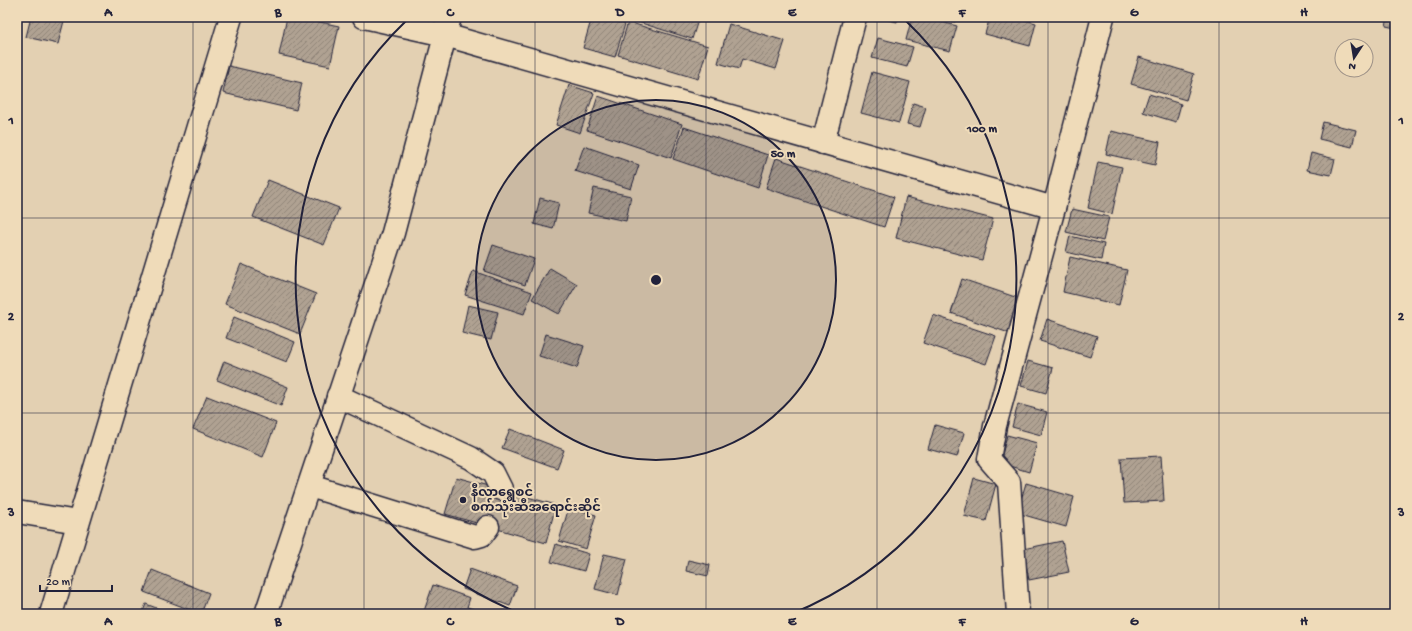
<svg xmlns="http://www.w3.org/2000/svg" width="1412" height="631" font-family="'Gochi Hand','Noto Sans Myanmar',sans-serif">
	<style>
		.building { fill: url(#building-hatch); stroke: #22223b }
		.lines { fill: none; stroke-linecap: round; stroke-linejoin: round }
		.minor-tunnel { stroke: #bcad9a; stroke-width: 22; stroke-dasharray: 22 11; stroke-linecap: butt }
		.minor-casing { stroke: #22223b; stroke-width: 25 }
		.major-casing { stroke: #22223b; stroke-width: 25 }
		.minor { stroke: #efdbb9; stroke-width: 22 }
		.major { stroke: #efdbb9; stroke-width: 22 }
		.grid { fill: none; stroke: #22223b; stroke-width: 1; stroke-opacity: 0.55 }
		.ring { fill: none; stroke: #22223b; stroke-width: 2 }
		.poi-dot { fill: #22223b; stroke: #efdbb9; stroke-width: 1.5 }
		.labels { text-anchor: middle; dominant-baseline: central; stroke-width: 4; stroke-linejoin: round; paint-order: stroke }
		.poi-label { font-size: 13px; font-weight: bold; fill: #22223b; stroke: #efdbb9; text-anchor: start }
		.centre { fill: #22223b; stroke: #efdbb9; stroke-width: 2 }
		.ring-label { font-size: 12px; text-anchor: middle; font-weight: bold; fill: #22223b; stroke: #efdbb9; stroke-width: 4; stroke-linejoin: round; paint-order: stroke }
		.neatline { fill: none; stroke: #22223b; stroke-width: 1.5 }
		.grid-label { font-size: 13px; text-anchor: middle; font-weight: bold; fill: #22223b }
	</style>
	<defs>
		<pattern id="building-hatch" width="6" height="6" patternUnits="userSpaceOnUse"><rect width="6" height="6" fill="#b0a292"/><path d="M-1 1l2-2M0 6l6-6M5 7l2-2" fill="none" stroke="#8f8478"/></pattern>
	</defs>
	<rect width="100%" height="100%" fill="#e3d0b2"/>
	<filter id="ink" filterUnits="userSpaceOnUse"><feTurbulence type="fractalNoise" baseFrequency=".025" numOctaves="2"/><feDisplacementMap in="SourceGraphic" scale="8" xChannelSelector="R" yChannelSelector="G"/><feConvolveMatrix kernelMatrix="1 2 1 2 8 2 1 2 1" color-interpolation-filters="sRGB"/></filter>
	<g filter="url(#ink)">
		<!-- building -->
		<g class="building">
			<path d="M31,17H65L58,44L26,37Z"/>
			<path d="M287,17H296L339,26L330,66L279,55Z"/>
			<path d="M592,17H601L625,24L615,57L583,48Z"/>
			<path d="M622,17H699L692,39Z"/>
			<path d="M878,17H898L897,22Z"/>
			<path d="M912,17H922L957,26L950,51L906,40Z"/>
			<path d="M938,17H956L955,22Z"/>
			<path d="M990,17H1014L1036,23L1030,46L985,34Z"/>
			<path d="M1388,17H1395V28L1386,26Z"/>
			<path d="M628,22L708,46L698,79L618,55Z"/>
			<path d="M729,24L785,41L776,69L742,59L739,69L718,63Z"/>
			<path d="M878,38L913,47L907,67L872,58Z"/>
			<path d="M1139,57L1194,74L1186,100L1131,84Z"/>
			<path d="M229,66L302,83L296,110L223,93Z"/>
			<path d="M872,72L910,82L899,123L861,113Z"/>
			<path d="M569,85L594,93L580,133L556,125Z"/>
			<path d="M1149,94L1181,104L1176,122L1143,112Z"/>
			<path d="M598,96L682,124L671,158L587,130Z"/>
			<path d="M913,103L926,107L920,127L907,124Z"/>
			<path d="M1323,122L1356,130L1352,147L1319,139Z"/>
			<path d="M684,127L768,155L758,188L673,159Z"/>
			<path d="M1111,131L1160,142L1155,165L1106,154Z"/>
			<path d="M584,146L639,165L631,189L575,171Z"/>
			<path d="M1311,153L1335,159L1331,175L1307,170Z"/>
			<path d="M776,158L894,197L884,227L766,188Z"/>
			<path d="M1098,162L1122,167L1112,214L1088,208Z"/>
			<path d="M268,180L339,208L324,245L253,217Z"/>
			<path d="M594,188L631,196L626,221L588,213Z"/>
			<path d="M906,197L993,219L982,260L896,238Z"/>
			<path d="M540,198L559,203L553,229L534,224Z"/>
			<path d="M1072,209L1109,217L1103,241L1066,232Z"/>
			<path d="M1070,236L1104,244L1101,260L1066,252Z"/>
			<path d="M493,245L534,259L525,285L484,271Z"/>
			<path d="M1070,257L1127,270L1119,305L1063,292Z"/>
			<path d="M241,264L316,294L300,334L225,304Z"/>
			<path d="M550,268L577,284L559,314L532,299Z"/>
			<path d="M473,271L532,292L524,314L465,295Z"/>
			<path d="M962,279L1021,299L1009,333L951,313Z"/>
			<path d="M468,305L498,312L491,340L462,333Z"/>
			<path d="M933,315L996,336L986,364L923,343Z"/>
			<path d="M234,317L295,342L287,362L226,338Z"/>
			<path d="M1047,319L1097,336L1090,357L1040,341Z"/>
			<path d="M546,334L584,346L577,368L539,356Z"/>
			<path d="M224,361L288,387L281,406L217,380Z"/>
			<path d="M1028,361L1053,368L1046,393L1021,386Z"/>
			<path d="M207,396L276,423L263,457L193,429Z"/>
			<path d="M1018,404L1047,412L1041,435L1012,427Z"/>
			<path d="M935,425L964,433L957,457L928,449Z"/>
			<path d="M510,429L564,450L557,468L502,448Z"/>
			<path d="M1007,435L1037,443L1029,472L1000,463Z"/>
			<path d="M1161,456L1164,501L1124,503L1121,458Z"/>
			<path d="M456,477L556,505L546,543L445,514Z"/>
			<path d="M974,478L996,484L986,521L964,516Z"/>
			<path d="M1026,483L1074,497L1066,527L1017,513Z"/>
			<path d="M569,507L596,515L586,549L559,541Z"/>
			<path d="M1062,541L1069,572L1029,580L1023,549Z"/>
			<path d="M556,544L589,554L584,571L551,562Z"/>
			<path d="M604,554L627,559L618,595L595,589Z"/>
			<path d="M688,560L710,565L708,576L686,571Z"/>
			<path d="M470,569L517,586L510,606L463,589Z"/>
			<path d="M152,570L209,593L201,614L144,592Z"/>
			<path d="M433,585L470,598L467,607L488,614H433L424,611Z"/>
			<path d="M146,604L172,614H142Z"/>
		</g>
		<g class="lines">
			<!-- minor-tunnel -->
			<path class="minor-tunnel" d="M488,527L501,489"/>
			<defs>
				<g id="minor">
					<path d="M364,17L445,35L1054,208"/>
					<path d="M823,143L855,17"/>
					<path d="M338,396L471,458L493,473L501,489"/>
					<path d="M310,486L475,537L482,535L488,527"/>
					<path d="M17,512L78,522"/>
					<path d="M51,614L231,17"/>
					<path d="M1018,614L1009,482L989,459L995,426L1054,208L1103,17"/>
				</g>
				<path id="major" d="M266,614L393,233L450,17"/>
			</defs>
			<!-- minor casing -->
			<use href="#minor" class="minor-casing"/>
			<!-- major casing -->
			<use href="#major" class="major-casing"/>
			<!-- minor -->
			<use href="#minor" class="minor"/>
			<!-- major -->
			<use href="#major" class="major"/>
		</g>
	</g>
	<!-- grid -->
	<path class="grid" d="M193,17V614M364,17V614M535,17V614M706,17V614M877,17V614M1048,17V614M1219,17V614M17,218H1395M17,413H1395"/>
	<!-- distance rings -->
	<circle cx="656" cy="280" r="180" fill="#22223b" fill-opacity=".12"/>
	<g class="ring">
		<circle cx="656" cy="280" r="180"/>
		<path d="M521 614A360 360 0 0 1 408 19M904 19A360 360 0 0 1 791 614"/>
	</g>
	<!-- markers -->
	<circle class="poi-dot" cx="463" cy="500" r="4"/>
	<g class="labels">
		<!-- poi labels -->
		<g class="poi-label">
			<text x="471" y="493">နီလာရွှေစင်<tspan x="471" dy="15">စက်သုံးဆီအရောင်းဆိုင်</tspan></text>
		</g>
	</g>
	<circle cx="656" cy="280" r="6" class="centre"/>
	<g class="ring-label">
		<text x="982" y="132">100 m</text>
		<text x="783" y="157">50 m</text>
	</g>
	<!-- margin -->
	<rect width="1412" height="631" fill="none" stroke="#efdbb9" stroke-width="44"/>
	<!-- north arrow -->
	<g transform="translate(1354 58) rotate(192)"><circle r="19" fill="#efdbb9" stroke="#9d9187"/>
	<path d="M0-3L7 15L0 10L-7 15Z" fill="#22223b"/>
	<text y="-6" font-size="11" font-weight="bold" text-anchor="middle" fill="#22223b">N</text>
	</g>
	<!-- scale -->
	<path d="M40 585v6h72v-6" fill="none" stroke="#22223b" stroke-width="2"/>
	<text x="46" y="585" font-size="12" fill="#22223b" stroke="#efdbb9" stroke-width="3" paint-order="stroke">20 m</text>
	<rect x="22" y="22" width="1368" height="587" class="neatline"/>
	<g class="grid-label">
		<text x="108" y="16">A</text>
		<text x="278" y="16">B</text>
		<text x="450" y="16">C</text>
		<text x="620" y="16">D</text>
		<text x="792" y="16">E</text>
		<text x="962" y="16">F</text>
		<text x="1134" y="16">G</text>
		<text x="1304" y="16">H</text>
		<text x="11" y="124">1</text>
		<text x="1401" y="124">1</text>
		<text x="11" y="320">2</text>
		<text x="1401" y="320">2</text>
		<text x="11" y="516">3</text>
		<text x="1401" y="516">3</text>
		<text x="108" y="625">A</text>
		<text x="278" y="625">B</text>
		<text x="450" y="625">C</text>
		<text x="620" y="625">D</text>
		<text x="792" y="625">E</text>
		<text x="962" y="625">F</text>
		<text x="1134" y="625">G</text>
		<text x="1304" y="625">H</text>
	</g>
</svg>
